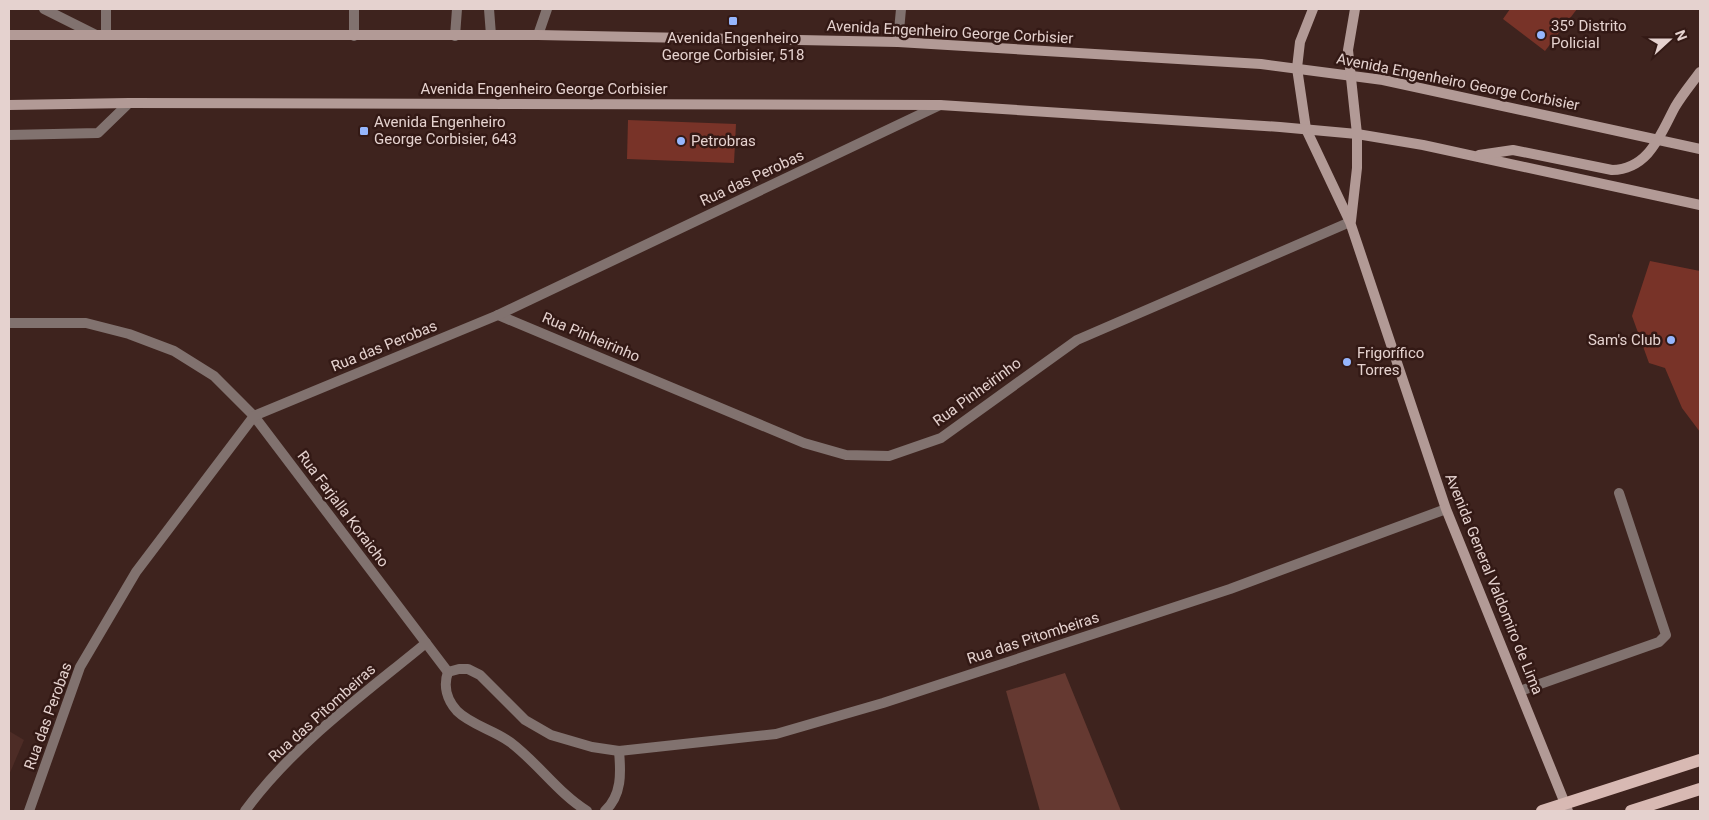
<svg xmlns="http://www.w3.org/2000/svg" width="1709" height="820" font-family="Roboto,sans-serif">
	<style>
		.built { fill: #4d2c26 }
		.green { fill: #653931 }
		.building { fill: #783328 }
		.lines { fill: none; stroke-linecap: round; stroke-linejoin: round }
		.lane { stroke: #81726f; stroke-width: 10 }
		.street { stroke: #81726f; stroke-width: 10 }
		.secondary { stroke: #b29a96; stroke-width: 10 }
		.primary { stroke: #d8b9b3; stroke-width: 12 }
		.poi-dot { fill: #96b6fd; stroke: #331915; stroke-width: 2 }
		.labels { text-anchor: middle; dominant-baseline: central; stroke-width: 5; stroke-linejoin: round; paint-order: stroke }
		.poi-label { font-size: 15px; fill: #e5d2cf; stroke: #331915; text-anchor: start }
		.street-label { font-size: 15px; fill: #e5d2cf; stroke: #331915 }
	</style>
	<rect width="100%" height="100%" fill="#3e231e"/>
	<!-- built -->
	<path class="built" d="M9,731L24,740L9,775Z"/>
	<!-- green -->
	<path class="green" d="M1065,673L1121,811H1040L1006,691Z"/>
	<!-- building -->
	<g class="building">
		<path d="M1510,9H1577L1545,51L1503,19Z"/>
		<path d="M628,120L736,124L734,163L627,159Z"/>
		<path d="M1650,261L1700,271V432L1682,408L1665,368L1649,363L1632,316Z"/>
	</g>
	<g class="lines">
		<!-- lane -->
		<g class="lane">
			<path d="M489,9L491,35"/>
			<path d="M455,36L457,9"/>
		</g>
		<!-- street -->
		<g class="street">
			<path d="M44,9L96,35"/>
			<path d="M106,35V9"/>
			<path d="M538,35L547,9"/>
			<path d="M354,36V9"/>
			<path d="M898,42L901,9"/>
			<path d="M9,135L98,133L129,103"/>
			<path d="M498,315L804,443L846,455L889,456L941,438L1077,340L1350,222"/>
			<path d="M9,323H86L129,334L174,351L214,376L254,416L448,672"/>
			<path d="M448,672L459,669H468L480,675L525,720L551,735L592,747L619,751L776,734L883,703L1230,589L1446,509"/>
			<path d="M448,672C443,686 447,700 457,711C471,725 494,730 510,742C538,763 558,793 587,811"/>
			<path d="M1520,691L1659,642L1666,635L1619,493"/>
			<path d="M29,811L80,667L136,572L254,416L498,315L940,105"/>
			<path d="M245,811C293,745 363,695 426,643"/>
			<path d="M605,811C622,795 621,773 619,751"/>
		</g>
		<!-- secondary -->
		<g class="secondary">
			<path d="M1313,9L1300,42L1297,68L1306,129L1350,222L1446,509L1568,811"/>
			<path d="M9,35H538L898,42L1261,64L1383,80L1700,149"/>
			<path d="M9,105L129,103L940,105L1280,127L1357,134L1423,145L1700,205"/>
			<path d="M1479,155L1513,150L1612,170C1649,169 1660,135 1675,107C1682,95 1692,83 1700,72"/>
			<path d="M1351,221L1357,168V134L1348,50L1355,9"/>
		</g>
		<!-- primary -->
		<g class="primary">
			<path d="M1542,811L1700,760"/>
			<path d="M1631,811L1700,789"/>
		</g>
	</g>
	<!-- markers -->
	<g class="poi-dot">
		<rect x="728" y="16" width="10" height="10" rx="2.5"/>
		<circle cx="1541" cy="35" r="5"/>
		<rect x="359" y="126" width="10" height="10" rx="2.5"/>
		<circle cx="681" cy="141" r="5"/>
		<circle cx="1671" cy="340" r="5"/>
		<circle cx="1347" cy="362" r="5"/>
	</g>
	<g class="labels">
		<!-- poi labels -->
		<g class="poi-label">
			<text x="1551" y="26">35º Distrito<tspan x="1551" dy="17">Policial</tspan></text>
			<text x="733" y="38" text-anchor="middle">Avenida Engenheiro<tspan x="733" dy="17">George Corbisier, 518</tspan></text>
			<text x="374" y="122">Avenida Engenheiro<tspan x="374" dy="17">George Corbisier, 643</tspan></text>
			<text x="691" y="141">Petrobras</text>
			<text x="1661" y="340" text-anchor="end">Sam's Club</text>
			<text x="1357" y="353">Frigorífico<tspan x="1357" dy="17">Torres</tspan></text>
		</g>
		<!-- street labels -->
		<g class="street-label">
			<text transform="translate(950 32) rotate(3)">Avenida Engenheiro George Corbisier</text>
			<text transform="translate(1458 82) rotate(11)">Avenida Engenheiro George Corbisier</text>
			<text x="544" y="89">Avenida Engenheiro George Corbisier</text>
			<text transform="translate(752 178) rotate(-25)">Rua das Perobas</text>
			<text transform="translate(591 337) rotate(23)">Rua Pinheirinho</text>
			<text transform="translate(384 346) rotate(-22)">Rua das Perobas</text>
			<text transform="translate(977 392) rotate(-36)">Rua Pinheirinho</text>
			<text transform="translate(343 509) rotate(53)">Rua Farjalla Koraicho</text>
			<text transform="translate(1494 584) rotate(68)">Avenida General Valdomiro de Lima</text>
			<text transform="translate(1033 638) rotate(-18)">Rua das Pitombeiras</text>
			<text transform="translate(322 713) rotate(-42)">Rua das Pitombeiras</text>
			<text transform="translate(48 716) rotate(-70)">Rua das Perobas</text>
		</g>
	</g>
	<!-- border -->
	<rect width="1709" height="820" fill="none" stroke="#e5d2cf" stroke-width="20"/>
	<!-- north arrow -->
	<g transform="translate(1669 40) rotate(69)" stroke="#331915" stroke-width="4" paint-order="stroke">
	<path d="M0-4L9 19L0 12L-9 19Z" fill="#e5d2cf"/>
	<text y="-8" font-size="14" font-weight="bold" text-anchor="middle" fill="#e5d2cf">N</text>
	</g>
</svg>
